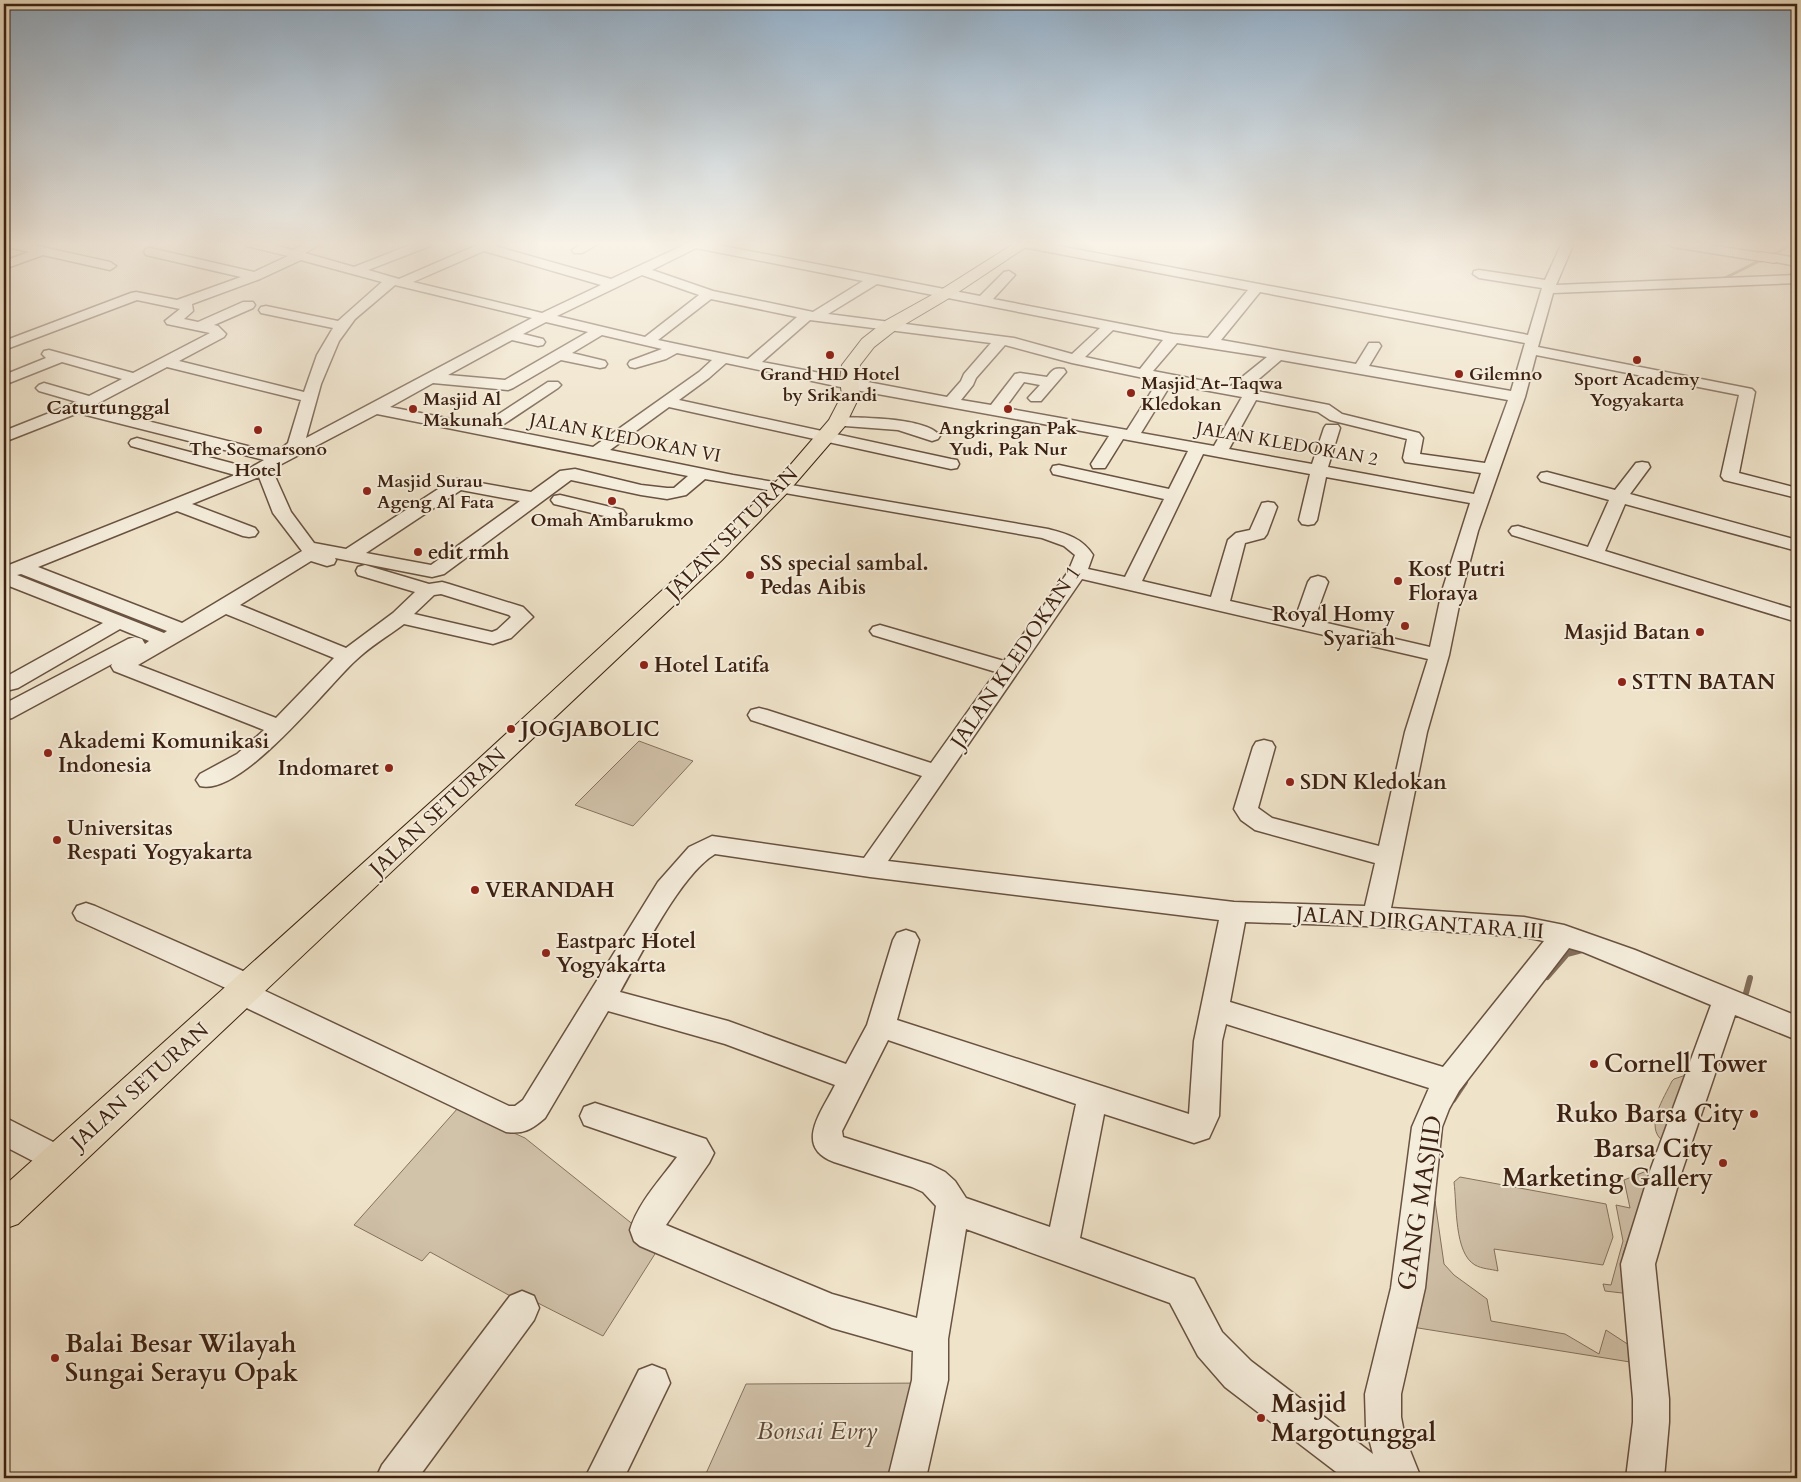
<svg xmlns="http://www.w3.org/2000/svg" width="1801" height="1482" font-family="Cardo,serif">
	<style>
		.green { fill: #d1c2aa; stroke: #86725e }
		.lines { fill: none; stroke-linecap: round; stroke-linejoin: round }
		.stream-far1 { stroke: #836e5b; stroke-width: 3 }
		.stream { stroke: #836e5b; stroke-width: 6 }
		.minor-casing { stroke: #695240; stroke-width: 3 }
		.major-casing { stroke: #3c2212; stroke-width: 2 }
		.minor { fill: #f5eddc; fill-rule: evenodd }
		.major { fill: #efe3c9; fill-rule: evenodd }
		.poi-dot { fill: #8f2418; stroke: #f5eddc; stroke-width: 2 }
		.labels { text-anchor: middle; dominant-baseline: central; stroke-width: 4; stroke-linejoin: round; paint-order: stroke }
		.far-poi-label { font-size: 18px; font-weight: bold; fill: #3c2212; stroke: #f5eddc }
		.far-street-label { font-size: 18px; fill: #3c2212; stroke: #f5eddc }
		.far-quarter-label { font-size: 20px; font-weight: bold; fill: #3c2212; stroke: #f5eddc }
		.street-label { font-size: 21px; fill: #3c2212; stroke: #f5eddc }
		.poi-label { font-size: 21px; font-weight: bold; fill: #3c2212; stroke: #f5eddc; text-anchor: start }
		.near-poi-label { font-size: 25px; font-weight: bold; fill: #3c2212; stroke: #f5eddc; text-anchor: start }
		.near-street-label { font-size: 25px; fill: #3c2212; stroke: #f5eddc }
		.near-park-label { font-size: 25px; font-style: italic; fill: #614a38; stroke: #f5eddc }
	</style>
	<rect width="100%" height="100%" fill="#efe3c9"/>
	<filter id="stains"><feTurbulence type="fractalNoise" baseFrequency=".004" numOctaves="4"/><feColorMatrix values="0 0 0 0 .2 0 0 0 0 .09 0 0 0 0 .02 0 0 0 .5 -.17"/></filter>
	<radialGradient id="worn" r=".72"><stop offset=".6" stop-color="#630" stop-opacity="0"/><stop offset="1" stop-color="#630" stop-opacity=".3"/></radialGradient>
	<!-- green -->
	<g class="green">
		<path d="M639,741L693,761L633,826L575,805Z"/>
		<path d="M1683,1076H1686L1663,1141C1644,1127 1664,1098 1672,1081L1674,1079Z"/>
		<path d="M458,1108L525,1138L660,1246L603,1336L528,1298H514L430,1252L422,1261L354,1225Z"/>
		<path d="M1649,1170V1178L1623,1254L1625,1290L1622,1293L1605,1291L1603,1284L1611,1285L1623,1241L1616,1205L1630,1208L1624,1180Z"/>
		<path d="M1460,1177L1606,1204L1613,1237L1603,1265L1494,1249L1498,1271C1491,1269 1482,1269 1475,1265C1454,1253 1457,1205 1454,1182Z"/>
		<path d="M1435,1201L1444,1264L1454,1275L1487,1299L1491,1321L1565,1334L1599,1354L1606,1330L1629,1345L1630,1362L1412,1327L1424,1287Z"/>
		<path d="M931,1383L909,1478H704L746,1384Z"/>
	</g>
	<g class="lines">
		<!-- stream-far1 -->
		<g class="stream-far1">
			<path d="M1775,254L1793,243"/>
			<path d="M1721,280L1761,260"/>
		</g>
		<!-- stream -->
		<g class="stream">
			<path d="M1547,977L1567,954L1582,950"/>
			<path d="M1746,993L1750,978"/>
			<path d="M1453,1100L1465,1082"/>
		</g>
		<defs>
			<g id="minor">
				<path d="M4,243H24L110,262L116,266L110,270L43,255L4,269V261L29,252L4,246Z"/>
				<path d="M245,243H266L293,250L306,243H322L305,253L354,267L415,243H432L430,246L368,270L399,279L482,243H498L495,246L611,279L684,245L683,243H708L980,296L1004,272L1009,271L1015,275L993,299L1173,334L1208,338L1248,290L1023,247L1017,243H1043L1528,335L1542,288L1479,278L1473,274L1474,271L1479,270L1545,280L1562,243H1574L1556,285L1797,275V283L1553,293L1538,347L1752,389L1755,392L1739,473L1797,488V498L1724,480L1721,476L1739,395L1536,355L1525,397L1478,531L1462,591L1449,655L1427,732L1391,908L1524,917L1564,925L1635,950L1797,1016V1040L1735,1015L1682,1171L1655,1264L1669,1399V1422L1664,1478H1626L1633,1422V1399L1621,1264L1650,1171L1711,1005L1583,952L1569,948L1459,1091L1449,1109L1442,1127L1425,1288L1401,1394V1417L1405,1438L1421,1478H1344L1225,1387L1198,1356L1170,1303L966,1229L948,1339V1380L926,1478H888L912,1380L913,1351L832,1328L640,1246L634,1241L630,1230C638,1203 660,1180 677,1157L584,1125L580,1116L584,1107L595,1103L706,1139L714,1153L709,1163L666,1225L832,1294L917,1318L936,1206L923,1192L912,1187L834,1162C793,1147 822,1111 835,1085L725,1044L608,1011L545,1118C531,1130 524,1134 506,1132L232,1001L228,993L230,990L77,920L73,913L77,906L86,903L95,906L259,978L263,986L261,989L509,1106H515L523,1100L658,882L689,847L712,836L864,858L922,776L751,720L748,715L751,710L759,708L767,710L931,763L996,672L873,635L870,631L873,627L880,625L1004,661L1068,572L1075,555L1064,546L1042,538L705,479L686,495L667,499L641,495L571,480L444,574L432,577L335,558L336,560L334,564L327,566L311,561L240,605L346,648L393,613L415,592L358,575L356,571L358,567L365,565L429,584L442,582L449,584L523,607L533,617L511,638L493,644L404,624C388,636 369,647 355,661C325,689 241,797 200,786L196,780L200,774L237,754L264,730L114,671L111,666L112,664L12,718L4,720V704L128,639L135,637L142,639L145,644L149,641L120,629L18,688L10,690L4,688V673L9,675L103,623L4,584V567L235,475L131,446L129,443L131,440L137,438L250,468L264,460L78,413L4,442V431L77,402L39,391L36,388L39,385L44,383L89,396L122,379L62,362L4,385V375L46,358L42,354L44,351L49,350L133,373L210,333L167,324L165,321L180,309L137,300L4,350V341L131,293L136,292L177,300L241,277L146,255L144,252L146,249L150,248L254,272L288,256L247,246ZM696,248L863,281L813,312L713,291L652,270ZM484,251L601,285L542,313L413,282ZM301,260L382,282L338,321L266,306L261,307L259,310L261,313L333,328L317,355L304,392L179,361L224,337L226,334L218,326L214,325L253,308L255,305L253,302H243L198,322L184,319L193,311L192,304L260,279ZM642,275L699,295L645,337L557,316ZM877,284L1100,328L1072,354L1014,338L828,314ZM395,285L532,318L306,438L321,384L339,341L355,319ZM1260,292L1525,343L1511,391L1369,366L1381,346L1379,343H1369L1356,364L1221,340ZM711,299L797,317L748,359L658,340ZM810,320L991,343L964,374L961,381L947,397L762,362ZM546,322L588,332L505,380L448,375L512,340L538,346L543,345L545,342L543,339L523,334ZM1113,330L1163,340L1140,369L1085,357ZM602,335L662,349L630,361L628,364L630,367L635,368L666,359L677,353L712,360L699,372L593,447L498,428L558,388L561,385L558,382H548L482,425L390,407L433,383L508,390L513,388L561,360L600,368L605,367L607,364L605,361L572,353ZM1177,343L1267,357L1231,386L1153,371ZM1005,345L1072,363L1158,381L1127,430L1005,408L1024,382L1040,385L1028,398L1031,401H1041L1066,372L1064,369C1055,367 1052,370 1047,377L1020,373L1015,374L991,405L961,400L973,385L976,378ZM1281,360L1508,400L1485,463L1420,454L1423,438L1419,433L1342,414L1329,405L1247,389ZM726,363L850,389L1109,436L1091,464L1093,468H1105L1123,439L1188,451L1169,489L1059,465L1053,466L1051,470L1053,474L1164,499L1125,577L1088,569L1093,555C1082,538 1067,534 1048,529L733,475L610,450L669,407L951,469L957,468L959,464L957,460L951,459L679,400L709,378ZM167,367L301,400L288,443L276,453L91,407ZM1171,384L1242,397L1214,446L1141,433ZM1256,400L1318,412L1330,420L1407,439L1403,458L1405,462L1481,473L1474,494L1328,467L1340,428L1338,425H1326L1324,428L1312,464L1229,449ZM377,414L688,476L674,488H667L641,485L575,469L560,471L531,492L458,479L452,480L346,549L314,543L291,512L274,474V468ZM1203,454L1310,474L1299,520L1302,524L1308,525L1314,524L1317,520L1326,477L1470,503L1442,591L1430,647L1314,620L1328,582L1325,578L1318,576L1311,578L1308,582L1296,616L1230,601L1245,543L1264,538L1267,534L1277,507L1274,503L1268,502L1262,503L1250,530L1236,533L1228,540L1211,597L1142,581ZM259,477L273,513L302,551L182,623L38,567L177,511L243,536L249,537L255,536L258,532L255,528L192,504ZM461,490L520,501L431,565L366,553ZM21,574L167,631L164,633L17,575ZM1082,579L1428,659L1405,732L1379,846L1272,818L1258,808L1275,747L1272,742L1264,740L1256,742L1253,747L1234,809L1241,820L1255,830L1375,863L1365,906L1234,902L888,861ZM441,594L509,615L511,617L497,630L492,632L414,614L434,595ZM226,614L334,658L276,718L138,665ZM715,854L870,877L1219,920L1194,1041L1189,1114L897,1020L919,940L915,933L906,930L897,933L893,940L867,1025L846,1064L728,1021L620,992C641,955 680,875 715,854ZM1245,922L1365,926L1524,937L1544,941L1443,1067L1230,1002ZM1226,1024L1429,1088L1412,1127L1391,1288L1365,1394L1366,1427L1373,1454L1251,1361L1222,1332L1194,1279L1080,1238L1104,1114L1194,1143L1209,1138L1219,1116L1222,1041ZM888,1040L1076,1104L1050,1227L966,1198L955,1181L945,1172L931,1165L843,1137L842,1131Z"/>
				<path d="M584,243H600L582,253H574L572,250Z"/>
				<path d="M1667,243H1696L1761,253L1767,257L1761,261L1673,247Z"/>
				<path d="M1774,254L1797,258V266L1770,261L1768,258L1770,255Z"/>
				<path d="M838,417C860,418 927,417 940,436L938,439L932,441L898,430L832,425L830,422L832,419Z"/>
				<path d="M1642,462L1648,463L1650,467L1630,494L1797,540V551L1625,504L1605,551L1797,610V622L1512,535L1509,531L1512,527L1518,526L1588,547L1609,500L1541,481L1538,477L1541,473L1547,472L1615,490L1636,463Z"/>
				<path d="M560,495L623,510L626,514L623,518L617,519L554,504L551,500L554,496Z"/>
				<path d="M4,1117L69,1150L74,1160L69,1170L58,1174L4,1146Z"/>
				<path d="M522,1291L534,1296L539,1308L534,1320L418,1478H376L382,1465L510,1296Z"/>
				<path d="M652,1365L665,1370L670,1383L624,1478H585L639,1370Z"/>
			</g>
			<g id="major">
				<path d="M1015,243H1032L951,297L897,329L874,347L860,365L858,380L860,395L845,426L788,492L722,560L18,1224L4,1229V1186L471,766L706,550L774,484L829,420L842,395L840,380L842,365L862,339L885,321L939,291Z"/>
				<path d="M1761,252L1779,255L1782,258L1779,261L1774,263L1756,260L1753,257L1756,254Z"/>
			</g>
		</defs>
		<!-- minor casing -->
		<use href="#minor" class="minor-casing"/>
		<!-- major casing -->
		<use href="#major" class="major-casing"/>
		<!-- minor -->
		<use href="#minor" class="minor"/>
		<!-- major -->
		<use href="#major" class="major"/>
	</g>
	<!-- sky -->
	<linearGradient id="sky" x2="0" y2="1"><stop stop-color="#92acc3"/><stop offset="0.54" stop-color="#f8f2e7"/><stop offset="1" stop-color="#f8f2e7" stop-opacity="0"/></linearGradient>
	<rect width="1801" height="451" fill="url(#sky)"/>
	<!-- markers -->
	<g class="poi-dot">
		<circle cx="830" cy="355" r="5"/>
		<circle cx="1637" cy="360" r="5"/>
		<circle cx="1459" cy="374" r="5"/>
		<circle cx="1131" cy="393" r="5"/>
		<circle cx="413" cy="409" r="5"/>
		<circle cx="1008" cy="409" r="5"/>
		<circle cx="258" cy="430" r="5"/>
		<circle cx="367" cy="491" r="5"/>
		<circle cx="612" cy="501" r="5"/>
		<circle cx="418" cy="552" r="5"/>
		<circle cx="750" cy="575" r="5"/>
		<circle cx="1398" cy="581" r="5"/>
		<circle cx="1405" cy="626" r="5"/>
		<circle cx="1700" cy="632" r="5"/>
		<circle cx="644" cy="665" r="5"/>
		<circle cx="1622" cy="682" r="5"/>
		<circle cx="511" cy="729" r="5"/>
		<circle cx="48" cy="753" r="5"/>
		<circle cx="389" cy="768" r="5"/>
		<circle cx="1290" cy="782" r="5"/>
		<circle cx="57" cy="840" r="5"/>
		<circle cx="475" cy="890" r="5"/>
		<circle cx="546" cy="953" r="5"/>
		<circle cx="1594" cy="1064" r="5"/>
		<circle cx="1754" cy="1114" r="5"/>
		<circle cx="1723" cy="1163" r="5"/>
		<circle cx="55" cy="1358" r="5"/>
		<circle cx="1261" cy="1418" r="5"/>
	</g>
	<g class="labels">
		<!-- far-poi labels -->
		<g class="far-poi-label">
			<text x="830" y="374">Grand HD Hotel<tspan x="830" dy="21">by Srikandi</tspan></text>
			<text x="1469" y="374" text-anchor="start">Gilemno</text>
			<text x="1637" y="379">Sport Academy<tspan x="1637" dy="21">Yogyakarta</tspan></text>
			<text x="1141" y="383" text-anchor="start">Masjid At-Taqwa<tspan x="1141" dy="21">Kledokan</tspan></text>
			<text x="423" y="399" text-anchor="start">Masjid Al<tspan x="423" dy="21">Makunah</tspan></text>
			<text x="1008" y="428">Angkringan Pak<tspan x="1008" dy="21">Yudi, Pak Nur</tspan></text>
			<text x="258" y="449">The Soemarsono<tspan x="258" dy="21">Hotel</tspan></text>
			<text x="377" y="481" text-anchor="start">Masjid Surau<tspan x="377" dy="21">Ageng Al Fata</tspan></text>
			<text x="612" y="520">Omah Ambarukmo</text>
		</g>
		<!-- far-street labels -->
		<g class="far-street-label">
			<text transform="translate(625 438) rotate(11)">JALAN KLEDOKAN VI</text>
			<text transform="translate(1287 444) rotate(10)">JALAN KLEDOKAN 2</text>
		</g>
		<!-- far-quarter labels -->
		<g class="far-quarter-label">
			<text x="108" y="407">Caturtunggal</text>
		</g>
		<!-- street labels -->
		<g class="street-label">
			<text transform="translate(732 533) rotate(-45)">JALAN SETURAN</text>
			<text transform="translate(1016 657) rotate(-56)">JALAN KLEDOKAN 1</text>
			<text transform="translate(438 812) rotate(-43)">JALAN SETURAN</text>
			<text transform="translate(1420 923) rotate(4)">JALAN DIRGANTARA III</text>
			<text transform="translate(140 1086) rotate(-42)">JALAN SETURAN</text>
		</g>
		<!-- poi labels -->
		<g class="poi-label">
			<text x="428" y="552">edit rmh</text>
			<text x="760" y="563">SS special sambal.<tspan x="760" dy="24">Pedas Aibis</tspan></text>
			<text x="1408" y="569">Kost Putri<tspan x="1408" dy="24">Floraya</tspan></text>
			<text x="1395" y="614" text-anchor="end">Royal Homy<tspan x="1395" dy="24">Syariah</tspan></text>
			<text x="1690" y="632" text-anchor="end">Masjid Batan</text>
			<text x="654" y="665">Hotel Latifa</text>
			<text x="1632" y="682">STTN BATAN</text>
			<text x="521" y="729">JOGJABOLIC</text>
			<text x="58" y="741">Akademi Komunikasi<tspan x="58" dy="24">Indonesia</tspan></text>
			<text x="379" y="768" text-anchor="end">Indomaret</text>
			<text x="1300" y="782">SDN Kledokan</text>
			<text x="67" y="828">Universitas<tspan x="67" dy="24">Respati Yogyakarta</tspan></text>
			<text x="485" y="890">VERANDAH</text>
			<text x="556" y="941">Eastparc Hotel<tspan x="556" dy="24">Yogyakarta</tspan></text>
		</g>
		<!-- near-poi labels -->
		<g class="near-poi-label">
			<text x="1604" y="1064">Cornell Tower</text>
			<text x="1744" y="1114" text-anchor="end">Ruko Barsa City</text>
			<text x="1713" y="1149" text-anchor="end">Barsa City<tspan x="1713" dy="29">Marketing Gallery</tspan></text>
			<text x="65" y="1344">Balai Besar Wilayah<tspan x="65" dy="29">Sungai Serayu Opak</tspan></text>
			<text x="1271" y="1404">Masjid<tspan x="1271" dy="29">Margotunggal</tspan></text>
		</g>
		<!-- near-street labels -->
		<g class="near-street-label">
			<text transform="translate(1420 1203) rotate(-81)">GANG MASJID</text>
		</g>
		<!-- near-park labels -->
		<g class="near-park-label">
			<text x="817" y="1431">Bonsai Evry</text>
		</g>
	</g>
	<!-- margin -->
	<rect width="1801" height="1482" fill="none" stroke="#efe3c9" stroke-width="20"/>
	<rect x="5" y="5" width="1791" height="1472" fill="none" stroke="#3c2212" stroke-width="2.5"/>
	<rect x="10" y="10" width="1781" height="1462" fill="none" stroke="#3c2212"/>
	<rect width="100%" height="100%" filter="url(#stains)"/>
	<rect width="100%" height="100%" fill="url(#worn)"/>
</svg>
